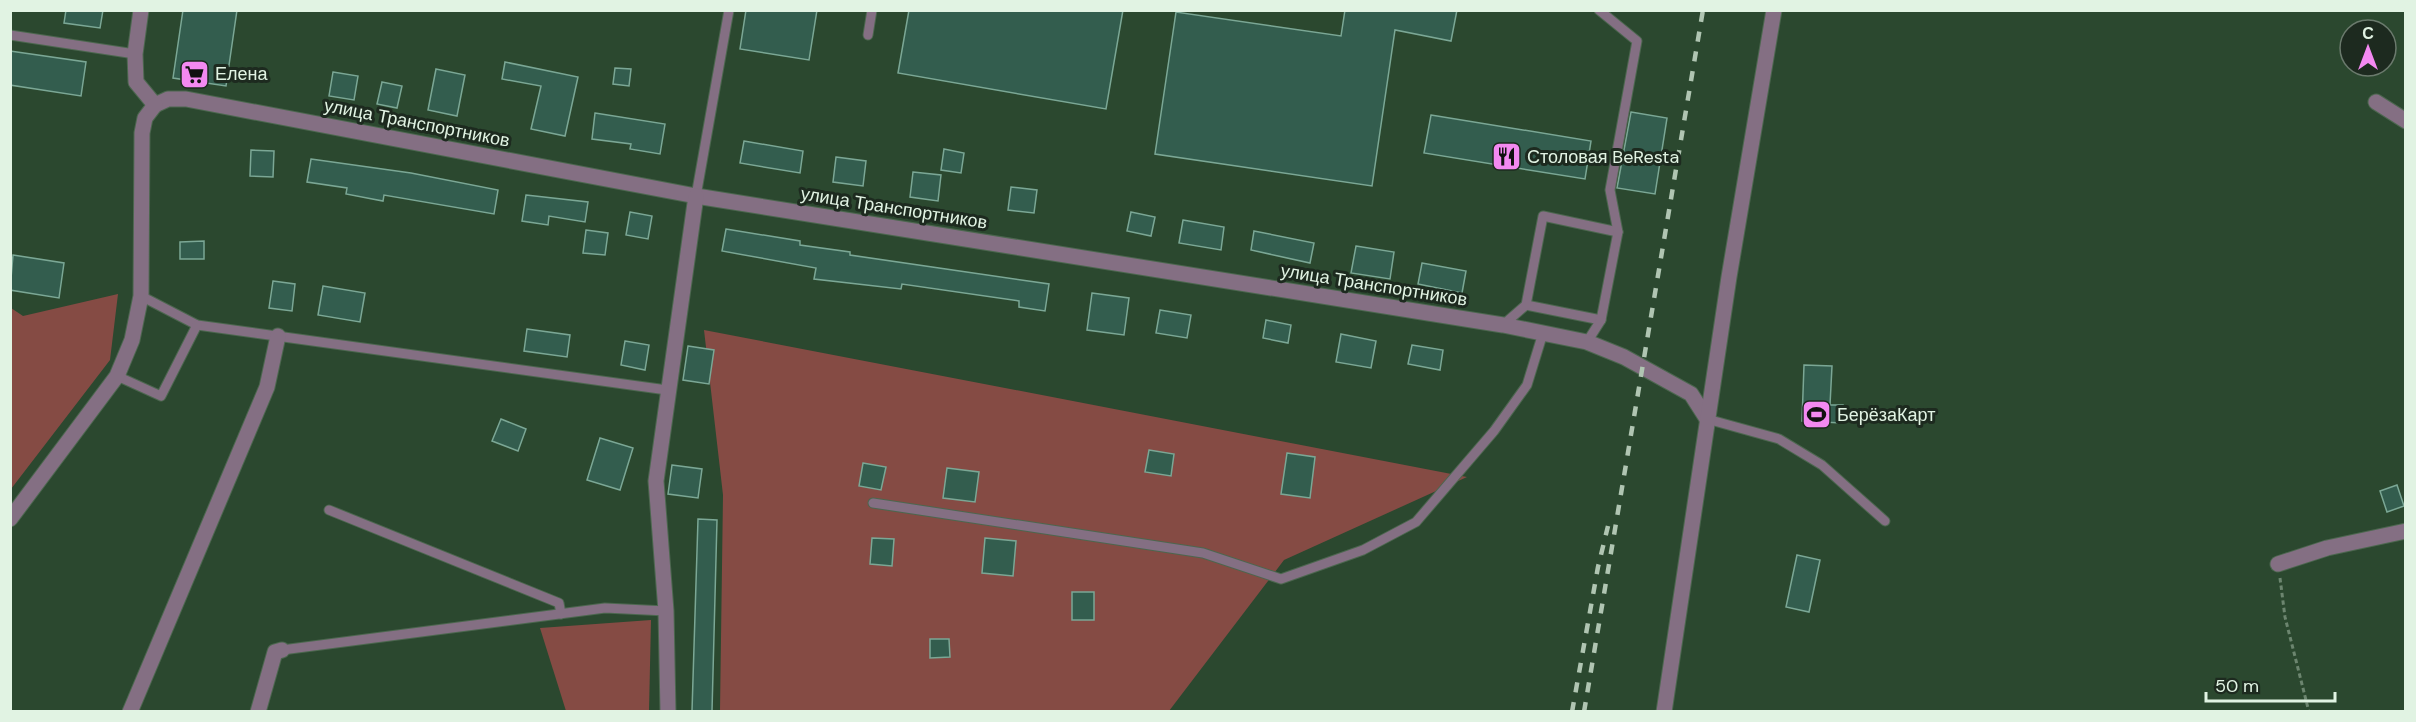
<svg xmlns="http://www.w3.org/2000/svg" width="2416" height="722" font-family="'DM Sans',sans-serif">
	<style>
		.green { fill: #854b44 }
		.building { fill: #335d4e; stroke: #7ba795; stroke-width: 1.5 }
		.lines { fill: none; stroke-linecap: round; stroke-linejoin: round }
		.service-casing { stroke: #4c674f; stroke-width: 11 }
		.minor-casing { stroke: #4c674f; stroke-width: 17 }
		.tertiary-casing { stroke: #4c674f; stroke-width: 17 }
		.path { stroke: #6c856f; stroke-width: 3; stroke-dasharray: 4.5 3; stroke-linecap: butt }
		.service { stroke: #846f83; stroke-width: 9 }
		.minor { stroke: #846f83; stroke-width: 15 }
		.tertiary { stroke: #846f83; stroke-width: 15 }
		.rail { stroke: #b0c5b2; stroke-width: 4.5; stroke-dasharray: 10 10; stroke-linecap: butt }
		.labels { text-anchor: middle; dominant-baseline: central; stroke-width: 6; stroke-linejoin: round; paint-order: stroke }
		.poi-label { font-size: 18px; fill: #e1f3e3; stroke: #1d2a1f; text-anchor: start }
		.street-label { font-size: 18px; fill: #e1f3e3; stroke: #1d2a1f }
	</style>
	<rect width="100%" height="100%" fill="#2b482f"/>
	<!-- green -->
	<g class="green">
		<path d="M118,294L110,360L11,489V308L23,316Z"/>
		<path d="M704,330L1467,477L1284,560L1169,711H720L723,495Z"/>
		<path d="M651,620L649,711H566L540,628Z"/>
	</g>
	<!-- building -->
	<g class="building">
		<path d="M66,10H103L100,28L64,23Z"/>
		<path d="M183,10H237L226,86L173,78Z"/>
		<path d="M746,10H817L809,60L740,49Z"/>
		<path d="M909,10H1123L1106,109L898,73Z"/>
		<path d="M1345,10H1457L1451,41L1395,30L1372,186L1155,154L1176,12L1341,36Z"/>
		<path d="M10,51L86,62L81,96L10,85Z"/>
		<path d="M505,62L578,77L565,136L531,129L541,86L502,79Z"/>
		<path d="M615,68L631,69L629,86L613,84Z"/>
		<path d="M436,69L465,75L457,116L428,110Z"/>
		<path d="M333,72L358,76L354,100L329,96Z"/>
		<path d="M382,82L402,86L397,108L377,104Z"/>
		<path d="M1631,112L1667,118L1655,194L1617,188Z"/>
		<path d="M595,113L665,124L660,154L630,149L631,144L592,139Z"/>
		<path d="M1431,115L1591,141L1585,179L1424,153Z"/>
		<path d="M744,141L803,151L800,173L740,163Z"/>
		<path d="M944,149L964,153L961,173L941,170Z"/>
		<path d="M251,150L274,151L273,177L250,176Z"/>
		<path d="M836,157L866,161L863,186L833,182Z"/>
		<path d="M311,159L411,173L498,190L494,214L384,195L383,201L346,194L347,188L307,182Z"/>
		<path d="M913,172L941,175L938,201L910,197Z"/>
		<path d="M1011,187L1037,190L1034,213L1008,210Z"/>
		<path d="M526,195L588,202L585,222L549,216L548,225L522,221Z"/>
		<path d="M630,212L652,216L648,239L626,235Z"/>
		<path d="M1131,212L1155,217L1151,236L1127,231Z"/>
		<path d="M1183,220L1224,227L1221,250L1179,243Z"/>
		<path d="M726,229L800,241V245L850,252V255L1049,284L1045,311L1019,307V301L902,284L901,289L814,279L816,268L722,251Z"/>
		<path d="M586,230L608,233L605,255L583,253Z"/>
		<path d="M1254,231L1314,243L1310,263L1251,250Z"/>
		<path d="M204,241V259H180V242Z"/>
		<path d="M1356,246L1394,252L1390,279L1351,273Z"/>
		<path d="M13,255L64,263L59,298L10,290Z"/>
		<path d="M1422,263L1466,271L1462,293L1418,284Z"/>
		<path d="M273,281L295,284L292,311L269,308Z"/>
		<path d="M323,286L365,293L360,322L318,315Z"/>
		<path d="M1092,293L1129,298L1124,335L1087,330Z"/>
		<path d="M1160,310L1191,315L1187,338L1156,333Z"/>
		<path d="M1266,320L1291,325L1288,343L1263,338Z"/>
		<path d="M527,329L570,335L567,357L524,351Z"/>
		<path d="M1341,334L1376,341L1371,368L1336,362Z"/>
		<path d="M625,341L649,345L645,370L621,365Z"/>
		<path d="M1412,345L1443,350L1440,370L1408,364Z"/>
		<path d="M688,346L714,350L709,384L683,380Z"/>
		<path d="M1804,365L1832,366L1830,405H1843L1842,423L1802,421Z"/>
		<path d="M501,419L526,429L518,451L492,441Z"/>
		<path d="M600,438L633,448L620,490L587,480Z"/>
		<path d="M1149,450L1174,454L1171,476L1145,472Z"/>
		<path d="M1287,453L1315,457L1310,498L1281,494Z"/>
		<path d="M863,463L886,467L881,490L859,486Z"/>
		<path d="M672,465L702,469L698,498L668,494Z"/>
		<path d="M947,468L979,472L975,502L943,498Z"/>
		<path d="M2397,485L2404,506L2387,512L2380,491Z"/>
		<path d="M698,519L717,520L712,711H692Z"/>
		<path d="M872,538L894,539L892,566L870,564Z"/>
		<path d="M985,538L1016,541L1013,576L982,573Z"/>
		<path d="M1797,555L1820,560L1809,612L1786,607Z"/>
		<rect x="1072" y="592" width="22" height="28"/>
		<path d="M930,639H949L950,657L930,658Z"/>
	</g>
	<g class="lines">
		<defs>
			<g id="service">
				<path d="M10,35L135,54"/>
				<path d="M868,35L872,10"/>
				<path d="M696,196L729,10"/>
				<path d="M141,296L197,325L667,390"/>
				<path d="M1526,305L1601,320"/>
				<path d="M1503,325L1526,305L1543,216L1618,232"/>
				<path d="M1587,342L1601,320L1618,232L1610,190L1637,41L1599,10"/>
				<path d="M117,376L161,396L197,325"/>
				<path d="M1707,419L1779,439L1822,465L1885,521"/>
				<path d="M873,503L1203,553L1281,579L1363,550L1416,522L1494,431L1527,385L1543,333"/>
				<path d="M329,510L559,603L561,614"/>
				<path d="M282,650L605,608L666,611"/>
			</g>
			<g id="minor">
				<path d="M141,10L135,54L136,82L155,105L168,99H186L696,196L1503,325L1587,342L1624,357L1691,394L1707,419"/>
				<path d="M2376,102L2406,121"/>
				<path d="M10,519L117,376L132,340L141,296L142,133L145,118L155,105"/>
				<path d="M2278,564L2327,548L2406,531"/>
				<path d="M130,712L267,387L278,336"/>
				<path d="M258,712L275,652L282,650"/>
				<path d="M668,712L666,611L656,481L696,196"/>
			</g>
			<path id="tertiary" d="M1664,712L1729,277L1774,10"/>
		</defs>
		<!-- service casing -->
		<use href="#service" class="service-casing"/>
		<!-- minor casing -->
		<use href="#minor" class="minor-casing"/>
		<!-- tertiary casing -->
		<use href="#tertiary" class="tertiary-casing"/>
		<!-- path -->
		<path class="path" d="M2280,578L2285,617L2309,712"/>
		<!-- service -->
		<use href="#service" class="service"/>
		<!-- minor -->
		<use href="#minor" class="minor"/>
		<!-- tertiary -->
		<use href="#tertiary" class="tertiary"/>
		<!-- rail -->
		<g class="rail">
			<path d="M1572,712L1598,567L1608,526"/>
			<path d="M1584,712L1703,10"/>
		</g>
	</g>
	<!-- icons -->
	<defs>
		<symbol id="supermarket-square" viewBox="-11 -11 22 22"><rect x="-9" y="-9" width="18" height="18" rx="4" fill="#f389f1" stroke="#1d2a1f"/><path d="M-6-5.5h2.5l.6 2H6L4.5 2H-2.5L-4.4-4H-6ZM-1.5 3.2a1.3 1.3 0 1 0 .1 0ZM3 3.2a1.3 1.3 0 1 0 .1 0Z" fill="#111"/></symbol>
		<symbol id="restaurant-square" viewBox="-11 -11 22 22"><rect x="-9" y="-9" width="18" height="18" rx="4" fill="#f389f1" stroke="#1d2a1f"/><path d="M-5-6h1v4h1v-4h1v4h1v-4h1v5L-1.5 .5V6h-2V.5L-5-1ZM5-6V6H3V1.5H1.5Q1.5-4 5-6Z" fill="#111"/></symbol>
		<symbol id="stadium-square" viewBox="-11 -11 22 22"><rect x="-9" y="-9" width="18" height="18" rx="4" fill="#f389f1" stroke="#1d2a1f"/><path d="M0-5a6.5 5 0 1 0 0 10a6.5 5 0 1 0 0-10ZM-3.5-1.8h7v3.6h-7Z" fill="#111"/></symbol>
	</defs>
	<g fill-rule="evenodd">
		<use href="#supermarket-square" x="178" y="58" width="33" height="33"/>
		<use href="#restaurant-square" x="1490" y="140" width="33" height="33"/>
		<use href="#stadium-square" x="1800" y="398" width="33" height="33"/>
	</g>
	<g class="labels">
		<!-- poi labels -->
		<g class="poi-label">
			<text x="215" y="74">Елена</text>
			<text x="1527" y="157">Столовая BeResta</text>
			<text x="1837" y="415">БерёзаКарт</text>
		</g>
		<!-- street labels -->
		<g class="street-label">
			<text transform="translate(417 123) rotate(11)">улица Транспортников</text>
			<text transform="translate(894 208) rotate(9)">улица Транспортников</text>
			<text transform="translate(1374 285) rotate(9)">улица Транспортников</text>
		</g>
	</g>
	<!-- border -->
	<rect width="2416" height="722" fill="none" stroke="#e1f3e3" stroke-width="24"/>
	<!-- north arrow -->
	<g transform="translate(2368 48)"><circle r="28" fill="#1d2a1f" stroke="#6b7a6d" stroke-width="1.5"/>
	<path d="M0-4.5L10 22L0 15L-10 22Z" fill="#f389f1"/>
	<text y="-9" font-size="16" font-weight="bold" text-anchor="middle" fill="#e1f3e3">С</text>
	</g>
	<!-- scale -->
	<path d="M2206 692v9h129v-9" fill="none" stroke="#e1f3e3" stroke-width="3"/>
	<text x="2215" y="692" font-size="18" fill="#e1f3e3" stroke="#1d2a1f" stroke-width="4.5" paint-order="stroke">50 m</text>
</svg>
